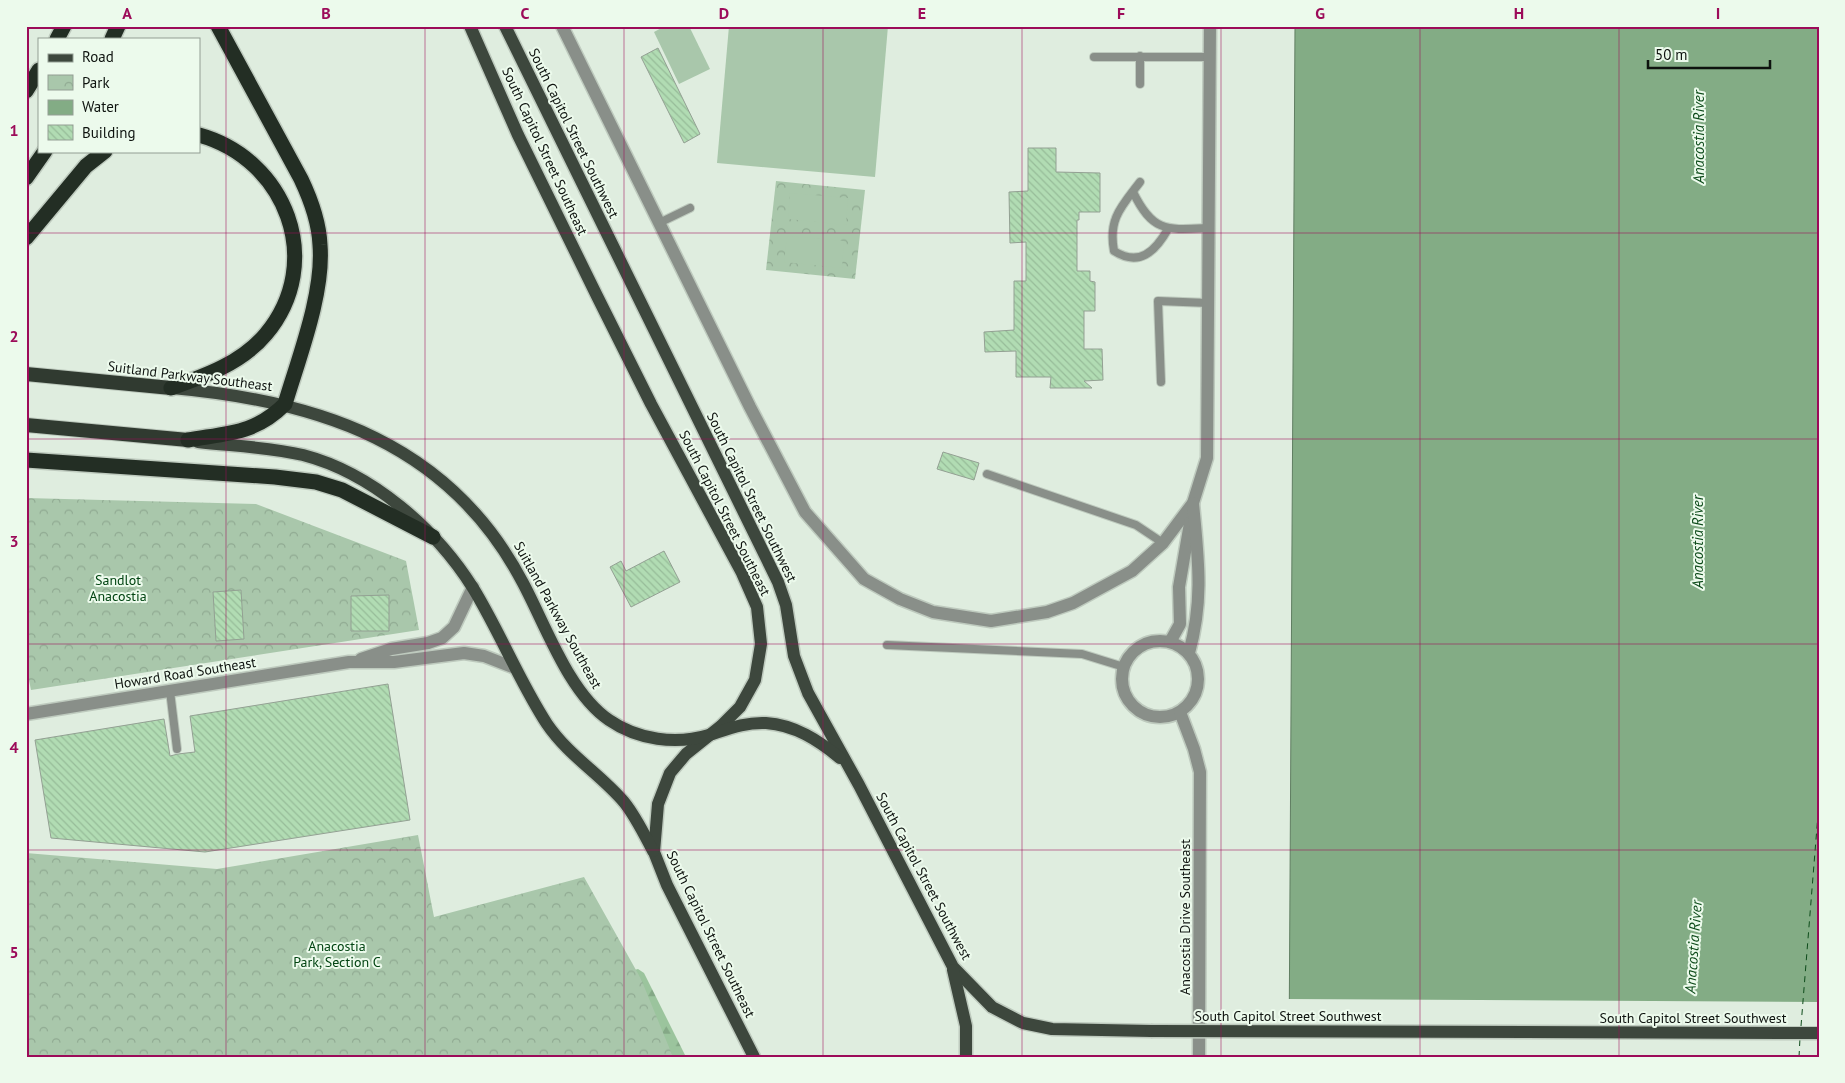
<svg xmlns="http://www.w3.org/2000/svg" width="1845" height="1083" font-family="'PT Sans',sans-serif">
	<style>
		.forest { fill: url(#forest-firs) }
		.park { fill: url(#park-crowns) }
		.pitch { fill: #a9c7ab }
		.water { fill: #83ac85; stroke: #607e62 }
		.pier { fill: #dfeddf }
		.lines { fill: none; stroke-linecap: round; stroke-linejoin: round }
		.ferry { stroke: #0d4b1a; stroke-width: 1; stroke-dasharray: 6 5; stroke-linecap: butt }
		.building { fill: url(#building-back-hatch); stroke: #93a093 }
		.service-casing { stroke: #becabe; stroke-width: 10 }
		.minor-casing { stroke: #becabe; stroke-width: 15 }
		.tertiary-casing { stroke: #becabe; stroke-width: 15 }
		.primary-casing { stroke: #becabe; stroke-width: 15 }
		.trunk-casing { stroke: #becabe; stroke-width: 16 }
		.motorway-casing { stroke: #becabe; stroke-width: 18 }
		.service { stroke: #898f89; stroke-width: 8 }
		.minor { stroke: #898f89; stroke-width: 12 }
		.tertiary { stroke: #898f89; stroke-width: 12 }
		.primary { stroke: #3d473d; stroke-width: 12 }
		.trunk { stroke: #303a30; stroke-width: 14 }
		.motorway { stroke: #232e24; stroke-width: 15 }
		.primary-bridge-casing { stroke: #becabe; stroke-width: 15; stroke-linecap: butt }
		.primary-bridge { stroke: #3d473d; stroke-width: 12 }
		.grid { fill: none; stroke: #9c0b59; stroke-width: 1; stroke-opacity: 0.55 }
		.labels { text-anchor: middle; dominant-baseline: central; stroke-width: 4; stroke-linejoin: round; paint-order: stroke }
		.street-label { font-size: 14px; fill: #0e130f; stroke: #ecfaec }
		.park-label { font-size: 14px; fill: #014311; stroke: #ecfaec }
		.water-label { font-size: 15px; font-style: italic; fill: #0d4b1a; stroke: #ecfaec }
		.neatline { fill: none; stroke: #9c0b59; stroke-width: 2 }
		.grid-label { font-size: 16px; text-anchor: middle; font-weight: bold; fill: #9c0b59 }
	</style>
	<defs>
		<pattern id="forest-firs" width="22" height="20" patternUnits="userSpaceOnUse" patternTransform="scale(1.25)"><rect width="22" height="20" fill="#9bc49d"/><path d="M5 1l3.5 6h-7zM16 11l3.5 6h-7z" fill="#84a886"/></pattern>
		<pattern id="park-crowns" width="20" height="18" patternUnits="userSpaceOnUse" patternTransform="scale(1.25)"><rect width="20" height="18" fill="#a9c7ab"/><path d="M2 6a3 3 0 1 1 6 0M12 15a3 3 0 1 1 6 0" fill="none" stroke="#90aa92"/></pattern>
		<pattern id="building-back-hatch" width="6" height="6" patternUnits="userSpaceOnUse" patternTransform="scale(1.25)"><rect width="6" height="6" fill="#b1dcb3"/><path d="M-1 5l2 2M0 0l6 6M5-1l2 2" fill="none" stroke="#97bc99"/></pattern>
	</defs>
	<rect width="100%" height="100%" fill="#dfeddf"/>
	<!-- forest -->
	<path class="forest" d="M638,969L644,973L686,1057H671L631,971Z"/>
	<!-- park -->
	<g class="park">
		<path d="M776,181L865,190L855,279L766,270Z"/>
		<path d="M26,498L256,504L406,561L419,630L31,690L26,666Z"/>
		<path d="M418,835L434,917L584,877L641,979L673,1057H26V853L217,869Z"/>
	</g>
	<!-- pitch -->
	<g class="pitch">
		<path d="M665,26H689L710,69L679,84L654,32Z"/>
		<path d="M729,26H888L875,177L717,163Z"/>
		<path d="M790,193L848,198L846,225L788,219Z"/>
		<path d="M787,236L844,241L842,268L784,262Z"/>
	</g>
	<!-- water -->
	<path class="water" d="M1295,26H1819V1057H1289Z"/>
	<!-- pier -->
	<path class="pier" d="M1287,999L1819,1002V1057H1287Z"/>
	<g class="lines">
		<!-- ferry -->
		<g class="ferry">
			<path d="M1801,1026L1819,802"/>
			<path d="M1799,1057L1800,1038"/>
		</g>
	</g>
	<!-- building -->
	<g class="building">
		<path d="M658,48L700,134L684,143L641,57Z"/>
		<path d="M1028,148H1056V172L1100,173V212H1079V220H1077V271H1090V281L1095,282V311H1084V349H1102L1103,380L1084,381L1092,388H1050L1051,377H1016V351L985,352L984,332L1014,330V281H1026V242L1010,243L1009,192L1028,191Z"/>
		<path d="M943,452L979,463L974,480L937,469Z"/>
		<path d="M664,551L680,582L631,607L610,567L621,561L626,571Z"/>
		<path d="M241,590L244,639L216,641L213,592Z"/>
		<path d="M389,595V631H351V596Z"/>
		<path d="M388,684L410,820L205,852L51,838L35,740L164,719L170,756L178,754L195,752L190,716Z"/>
	</g>
	<g class="lines">
		<defs>
			<g id="service">
				<path d="M1140,56V84"/>
				<path d="M1094,57H1210"/>
				<path d="M1140,182C1121,207 1108,219 1114,251C1139,267 1155,252 1168,229"/>
				<path d="M1133,192C1153,233 1167,230 1209,228"/>
				<path d="M659,223L690,208"/>
				<path d="M1161,382L1158,301L1208,303"/>
				<path d="M987,474L1136,525L1163,543"/>
				<path d="M887,645L1082,654L1124,667"/>
				<path d="M170,691L177,749"/>
			</g>
			<g id="minor">
				<path d="M562,26L750,407L805,512L864,579L900,599L933,612L991,621L1047,612L1073,603L1132,571L1163,543L1193,503L1207,458L1210,26"/>
				<circle cx="1160" cy="679" r="38"/>
				<path d="M1170,642L1180,624L1179,587L1190,523"/>
				<path d="M1189,653C1204,599 1198,558 1193,503"/>
				<path d="M1180,712L1194,749L1200,772L1199,1057"/>
			</g>
			<g id="tertiary">
				<path d="M361,659L391,649L428,643L442,638L454,627L473,587"/>
				<path d="M26,714L349,662H394L464,653L484,656L515,668"/>
			</g>
			<g id="primary">
				<path d="M470,26L518,135L597,296L651,404L742,573L757,607L761,644L755,680L740,707L721,726L686,754L670,773L658,804L654,852L667,885L754,1057"/>
				<path d="M505,26L778,582L786,605L794,656L808,693L859,785L953,967L992,1007L1023,1023L1052,1029L1151,1031"/>
				<path d="M172,388C319,401 450,443 523,583C546,626 569,693 609,720C638,740 676,745 709,735C728,729 745,722 766,723C795,725 818,740 840,758"/>
				<path d="M198,442C233,446 269,447 303,455C372,473 436,529 473,588C500,632 519,681 547,724C568,755 600,774 624,802C636,817 644,834 653,851"/>
				<path d="M953,970L966,1026V1057"/>
			</g>
			<g id="trunk">
				<path d="M26,374L171,388"/>
				<path d="M26,425L188,440"/>
			</g>
			<g id="motorway">
				<path d="M57,39L64,26"/>
				<path d="M112,39L118,26"/>
				<path d="M26,91L39,70"/>
				<path d="M26,178L45,151"/>
				<path d="M26,238L86,166L105,151"/>
				<path d="M171,388C205,376 242,363 266,334C326,262 286,159 199,135"/>
				<path d="M188,440C228,433 255,434 285,404C299,357 324,293 320,245C319,221 311,200 301,179L218,26"/>
				<path d="M26,460L275,477L316,482L342,490L433,537"/>
			</g>
		</defs>
		<!-- service casing -->
		<use href="#service" class="service-casing"/>
		<!-- minor casing -->
		<use href="#minor" class="minor-casing"/>
		<!-- tertiary casing -->
		<use href="#tertiary" class="tertiary-casing"/>
		<!-- primary casing -->
		<use href="#primary" class="primary-casing"/>
		<!-- trunk casing -->
		<use href="#trunk" class="trunk-casing"/>
		<!-- motorway casing -->
		<use href="#motorway" class="motorway-casing"/>
		<!-- service -->
		<use href="#service" class="service"/>
		<!-- minor -->
		<use href="#minor" class="minor"/>
		<!-- tertiary -->
		<use href="#tertiary" class="tertiary"/>
		<!-- primary -->
		<use href="#primary" class="primary"/>
		<!-- trunk -->
		<use href="#trunk" class="trunk"/>
		<!-- motorway -->
		<use href="#motorway" class="motorway"/>
		<defs>
			<path id="primary-bridge" d="M1151,1031L1819,1033"/>
		</defs>
		<!-- primary-bridge casing -->
		<use href="#primary-bridge" class="primary-bridge-casing"/>
		<!-- primary-bridge -->
		<use href="#primary-bridge" class="primary-bridge"/>
	</g>
	<!-- grid -->
	<path class="grid" d="M226,26V1057M425,26V1057M624,26V1057M823,26V1057M1022,26V1057M1221,26V1057M1420,26V1057M1619,26V1057M26,233H1819M26,439H1819M26,644H1819M26,850H1819"/>
	<g class="labels">
		<!-- street labels -->
		<g class="street-label">
			<text transform="translate(574 133) rotate(64)">South Capitol Street Southwest</text>
			<text transform="translate(545 151) rotate(65)">South Capitol Street Southeast</text>
			<text transform="translate(190 376) rotate(7)">Suitland Parkway Southeast</text>
			<text transform="translate(752 497) rotate(64)">South Capitol Street Southwest</text>
			<text transform="translate(725 513) rotate(63)">South Capitol Street Southeast</text>
			<text transform="translate(558 615) rotate(61)">Suitland Parkway Southeast</text>
			<text transform="translate(185 673) rotate(-9)">Howard Road Southeast</text>
			<text transform="translate(924 876) rotate(62)">South Capitol Street Southwest</text>
			<text transform="translate(1185 917) rotate(-90)">Anacostia Drive Southeast</text>
			<text transform="translate(711 934) rotate(64)">South Capitol Street Southeast</text>
			<text x="1288" y="1016">South Capitol Street Southwest</text>
			<text x="1693" y="1018">South Capitol Street Southwest</text>
		</g>
		<!-- park labels -->
		<g class="park-label">
			<text x="118" y="580">Sandlot<tspan x="118" dy="16">Anacostia</tspan></text>
			<text x="337" y="946">Anacostia<tspan x="337" dy="16">Park, Section C</tspan></text>
		</g>
		<!-- water labels -->
		<g class="water-label">
			<text transform="translate(1698 137) rotate(-90)">Anacostia River</text>
			<text transform="translate(1697 542) rotate(-90)">Anacostia River</text>
			<text transform="translate(1693 947) rotate(-86)">Anacostia River</text>
		</g>
	</g>
	<!-- border -->
	<rect width="1845" height="1083" fill="none" stroke="#ecfaec" stroke-width="55"/>
	<!-- legend -->
	<rect x="38" y="38" width="162" height="115" fill="#ecfaec" stroke="#939e94"/>
	<rect x="48" y="54" width="25" height="8" fill="#3d473d" stroke="#939e94"/>
	<text x="82" y="62" font-size="15" fill="#0e130f">Road</text>
	<rect x="48" y="75" width="25" height="15" fill="url(#park-crowns)" stroke="#939e94"/>
	<text x="82" y="88" font-size="15" fill="#0e130f">Park</text>
	<rect x="48" y="100" width="25" height="15" fill="#83ac85" stroke="#939e94"/>
	<text x="82" y="112" font-size="15" fill="#0e130f">Water</text>
	<rect x="48" y="125" width="25" height="15" fill="url(#building-back-hatch)" stroke="#939e94"/>
	<text x="82" y="138" font-size="15" fill="#0e130f">Building</text>
	<!-- scale -->
	<path d="M1648 60v8h122v-8" fill="none" stroke="#0e130f" stroke-width="2.5"/>
	<text x="1655" y="60" font-size="15" fill="#0e130f" stroke="#ecfaec" stroke-width="4" paint-order="stroke">50 m</text>
	<rect x="28" y="28" width="1790" height="1028" class="neatline"/>
	<g class="grid-label">
		<text x="127" y="19">A</text>
		<text x="326" y="19">B</text>
		<text x="525" y="19">C</text>
		<text x="724" y="19">D</text>
		<text x="922" y="19">E</text>
		<text x="1121" y="19">F</text>
		<text x="1320" y="19">G</text>
		<text x="1519" y="19">H</text>
		<text x="1718" y="19">I</text>
		<text x="14" y="136">1</text>
		<text x="14" y="342">2</text>
		<text x="14" y="547">3</text>
		<text x="14" y="753">4</text>
		<text x="14" y="958">5</text>
	</g>
</svg>
